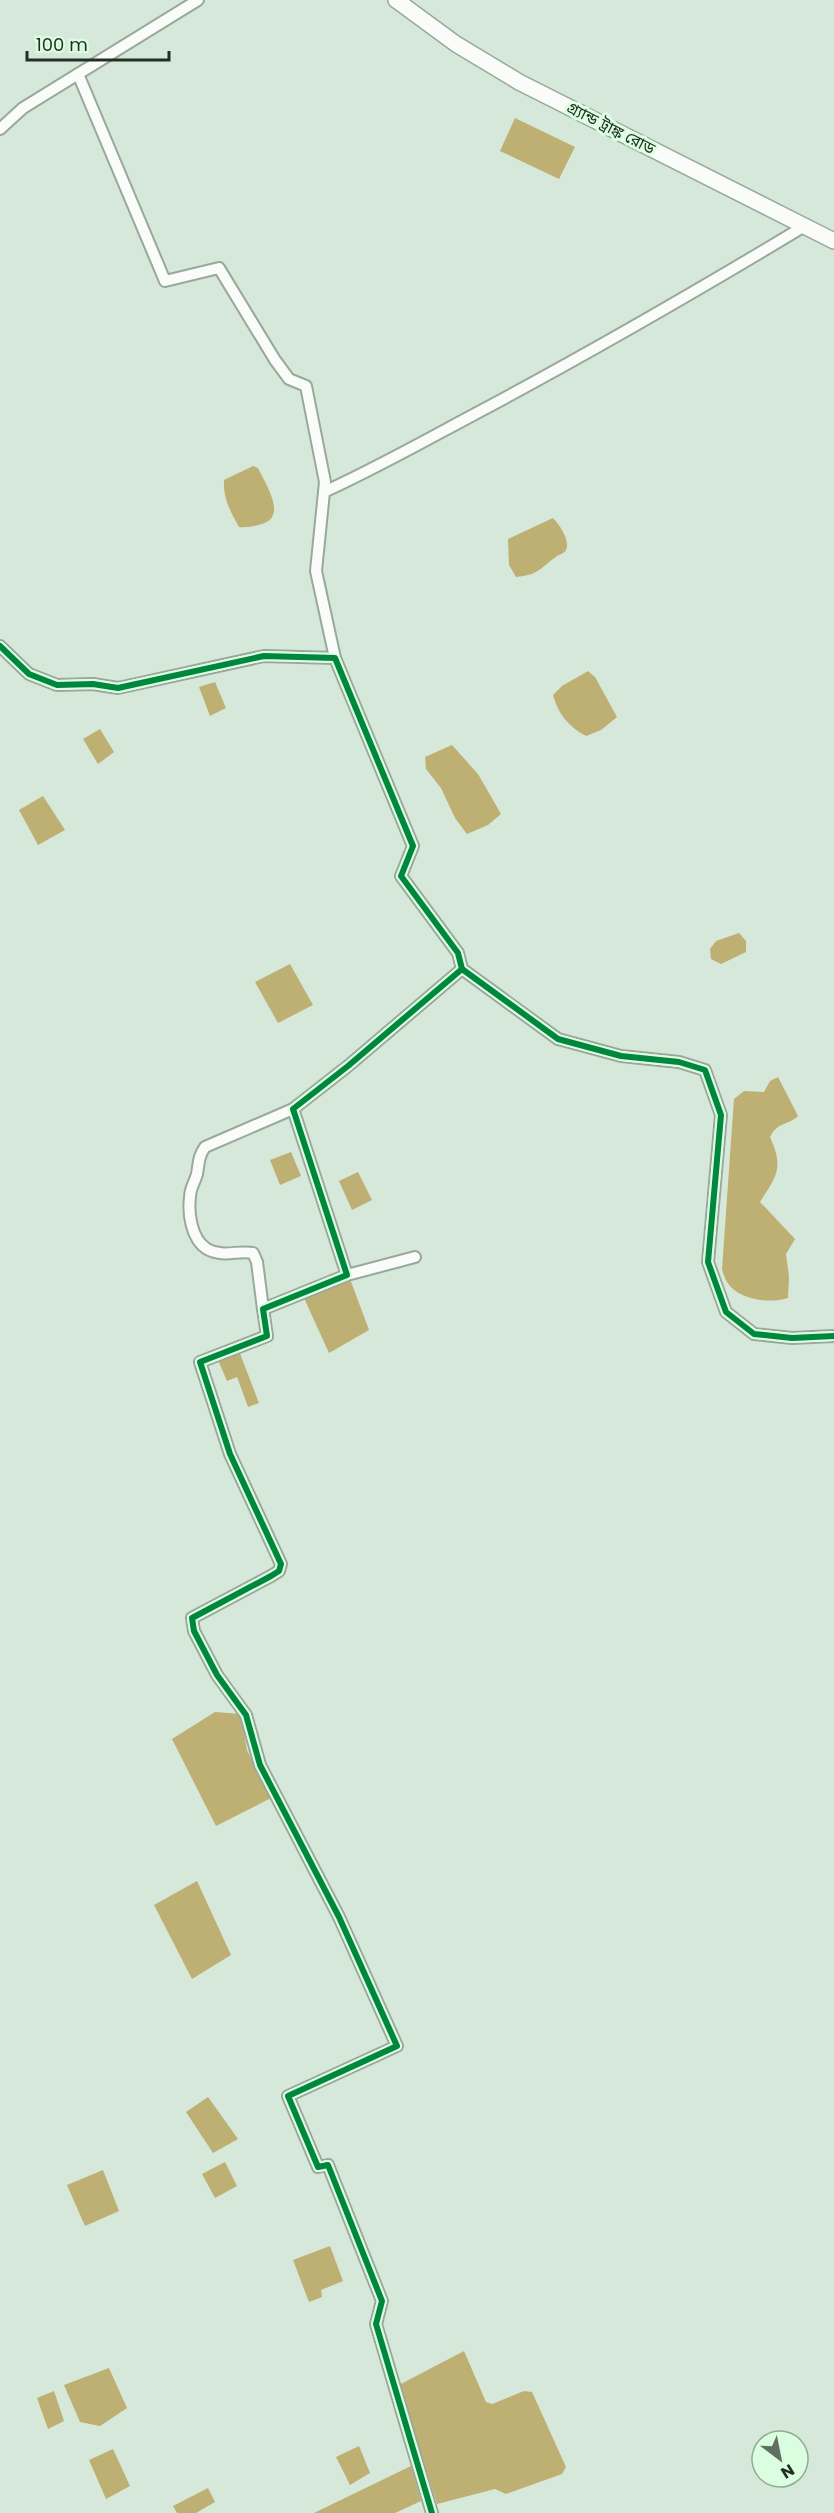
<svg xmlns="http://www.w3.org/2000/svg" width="834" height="2513" font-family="Poppins,'Noto Sans Bengali',sans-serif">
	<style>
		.water { fill: #beaf73 }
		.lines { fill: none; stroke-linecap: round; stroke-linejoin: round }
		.minor-casing { stroke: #9aa89c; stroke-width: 14 }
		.highway-casing { stroke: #9aa89c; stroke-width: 18 }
		.minor { stroke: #f9fcf9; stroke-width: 10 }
		.highway { stroke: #f9fcf9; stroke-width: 15 }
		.cycleway-casing { stroke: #dbfde0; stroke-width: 10 }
		.cycleway { stroke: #00873e; stroke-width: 6 }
		.labels { text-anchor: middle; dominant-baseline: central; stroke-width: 6; stroke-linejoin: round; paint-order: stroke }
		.street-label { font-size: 16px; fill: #222f24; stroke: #dbfde0 }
	</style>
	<rect width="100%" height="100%" fill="#d6e8d9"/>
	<!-- water -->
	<g class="water">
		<path d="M515,118L575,147L559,179L500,151Z"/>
		<path d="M253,466L258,468C265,483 288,517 262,524C254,526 248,528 239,527C230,511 223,498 224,480Z"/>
		<path d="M553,518C559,524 568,537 567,547C566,553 561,554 557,556C540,568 539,575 516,577L509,565L508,539Z"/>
		<path d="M588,671L595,677L617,717L601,730L586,736C569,727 558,714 553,695L562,686Z"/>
		<path d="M215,682L226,708L210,716L199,687Z"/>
		<path d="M100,729L114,752L98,764L83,739Z"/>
		<path d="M452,745L478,774L501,814L488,825L467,834L455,818L441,788L426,769L425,757Z"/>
		<path d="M43,796L65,830L38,845L19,810Z"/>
		<path d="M739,933L746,941V952L721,964L711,959L710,949L716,941Z"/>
		<path d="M290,964L313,1005L278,1023L255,982Z"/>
		<path d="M778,1077L798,1116C788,1126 778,1121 770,1137C784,1168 777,1175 760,1202L795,1239L786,1254L789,1277L788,1298C770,1304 738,1300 727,1282C725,1279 723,1273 722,1269L734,1099L744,1091L764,1092L770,1081Z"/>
		<path d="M291,1152L301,1176L280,1185L270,1160Z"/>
		<path d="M358,1172L372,1200L352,1210L339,1181Z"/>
		<path d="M350,1279L369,1330L329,1353L304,1298Z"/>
		<path d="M239,1351L259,1403L248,1407L237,1377L227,1381L218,1360Z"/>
		<path d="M215,1712L241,1714L247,1750L271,1798L216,1826L172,1739Z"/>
		<path d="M197,1881L231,1955L192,1979L154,1905Z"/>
		<path d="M208,2097L238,2139L213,2153L186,2112Z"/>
		<path d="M225,2162L237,2186L215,2198L202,2174Z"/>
		<path d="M103,2170L119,2211L85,2226L67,2185Z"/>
		<path d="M330,2246L343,2281L321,2290L322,2297L309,2302L293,2260Z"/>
		<path d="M464,2351L486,2402L492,2404L524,2391L532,2392L566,2467L562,2474L506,2494L495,2489L437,2504L399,2385Z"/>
		<path d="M109,2368L127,2408L100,2426L80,2422L64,2385Z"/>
		<path d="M54,2391L64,2421L48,2429L37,2398Z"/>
		<path d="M359,2446L370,2473L350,2485L336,2457Z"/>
		<path d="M113,2449L130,2486L106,2499L89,2460Z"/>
		<path d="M411,2466L421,2501L395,2513H314Z"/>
		<path d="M208,2488L215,2502L196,2513H177L173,2506Z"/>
	</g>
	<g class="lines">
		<defs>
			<g id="minor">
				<path d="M78,74L165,281L219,268L275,360L289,379L306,386L325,482L316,571L335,658"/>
				<path d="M0,129L23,108L198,0"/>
				<path d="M324,492C381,466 435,435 490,406C596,349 700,289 803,227"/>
				<path d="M0,646L29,674L57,685L93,684L118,688L264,656L335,658L413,846L401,876L458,953L462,969L558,1039L621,1056L679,1062L705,1070L721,1115L708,1262L726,1312L754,1334L792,1338L834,1336"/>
				<path d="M347,1275L415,1257"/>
				<path d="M263,1309L257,1262L253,1253C238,1250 223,1258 207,1249C191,1239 188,1213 190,1197C190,1188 195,1182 197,1174C199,1163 198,1157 205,1147L293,1109"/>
				<path d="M432,2513L376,2324L382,2301L328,2165L318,2167L288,2096L397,2046L339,1917L260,1765L246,1715L217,1675L194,1631L192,1618L271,1576L279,1571L281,1564L230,1454L200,1362L267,1336L263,1309L347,1275L293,1109L348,1066L462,969"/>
			</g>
			<path id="highway" d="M396,0L456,44L519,82L834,241"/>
		</defs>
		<!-- minor casing -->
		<use href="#minor" class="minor-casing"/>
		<!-- highway casing -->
		<use href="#highway" class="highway-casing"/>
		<!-- minor -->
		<use href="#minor" class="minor"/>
		<!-- highway -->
		<use href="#highway" class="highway"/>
		<defs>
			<g id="cycleway">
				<path d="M0,646L29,674L57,685L93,684L118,688L264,656L335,658L413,846L401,876L458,953L462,969L558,1039L621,1056L679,1062L705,1070L721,1115L708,1262L726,1312L754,1334L792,1338L834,1336"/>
				<path d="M432,2513L376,2324L382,2301L328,2165L318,2167L288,2096L397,2046L339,1917L260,1765L246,1715L217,1675L194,1631L192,1618L271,1576L279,1571L281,1564L230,1454L200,1362L267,1336L263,1309L347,1275L293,1109L348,1066L462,969"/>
			</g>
		</defs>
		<!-- cycleway casing -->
		<use href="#cycleway" class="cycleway-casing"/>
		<!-- cycleway -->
		<use href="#cycleway" class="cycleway"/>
	</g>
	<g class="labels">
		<!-- street labels -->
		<g class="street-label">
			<text transform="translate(611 128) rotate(27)">গ্র্যান্ড ট্রাঙ্ক রোড</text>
		</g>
	</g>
	<!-- north arrow -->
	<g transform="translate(780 2459) rotate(148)"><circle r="28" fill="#dbfde0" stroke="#91ab95" stroke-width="1.5"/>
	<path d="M0-4.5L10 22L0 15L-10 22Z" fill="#617063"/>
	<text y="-9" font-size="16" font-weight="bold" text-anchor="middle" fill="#222f24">N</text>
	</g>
	<!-- scale -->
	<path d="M27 51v9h142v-9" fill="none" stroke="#222f24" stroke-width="3"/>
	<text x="36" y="51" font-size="18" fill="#222f24" stroke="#dbfde0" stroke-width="4.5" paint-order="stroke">100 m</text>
</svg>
